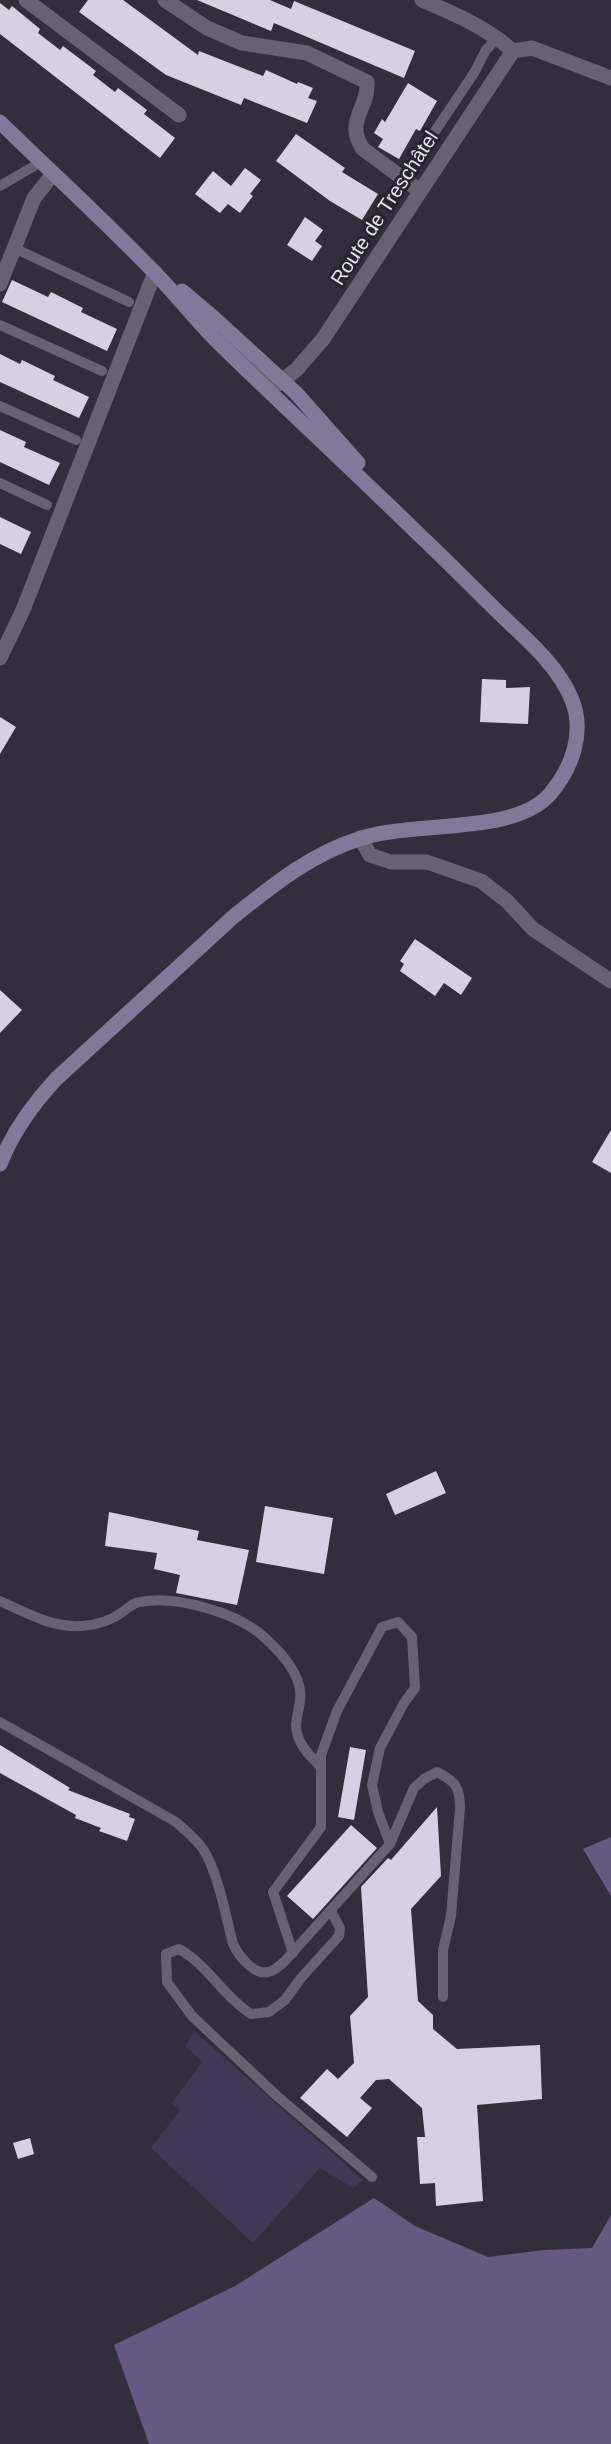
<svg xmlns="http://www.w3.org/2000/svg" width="611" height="2444" font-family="Helvetica,sans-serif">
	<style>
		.green { fill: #413756 }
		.forest { fill: #655981 }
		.building { fill: #d6d1e2 }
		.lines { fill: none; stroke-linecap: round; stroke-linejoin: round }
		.lane { stroke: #666270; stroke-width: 10 }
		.street { stroke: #666270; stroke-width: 15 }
		.secondary { stroke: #82789a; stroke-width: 15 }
		.labels { text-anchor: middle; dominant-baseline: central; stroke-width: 6; stroke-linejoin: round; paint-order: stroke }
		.street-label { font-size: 20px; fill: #e7e5ee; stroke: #282431 }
	</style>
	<rect width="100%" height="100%" fill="#322e3b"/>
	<!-- green -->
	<path class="green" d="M194,2031L363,2180L353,2188L320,2168L253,2243L151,2148L180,2110L172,2103L202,2062L185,2046Z"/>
	<!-- forest -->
	<g class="forest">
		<path d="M611,1837V1896L583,1849Z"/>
		<path d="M374,2198L415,2226L488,2257L544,2250L592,2248L611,2215V2444H149L114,2345L235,2286Z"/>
	</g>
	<!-- building -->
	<g class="building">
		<path d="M88,0H123L198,55L199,51L263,76L266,70L297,84L298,82L313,88L308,98L317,101L307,123L244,98L241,105L166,75L79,12Z"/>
		<path d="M197,0H270L291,9L294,1L415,51L404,78L274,23L271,31Z"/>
		<path d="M0,3L9,10L12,6L40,29L38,33L60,50L63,46L96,71L93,75L115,92L118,88L147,110L144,114L175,138L160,158L0,34Z"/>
		<path d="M408,83L437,101L420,131L416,129L399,159L378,147L383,139L374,133L382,119L385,122Z"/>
		<path d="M296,134L345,168L342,172L378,194L362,220L330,201L276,161Z"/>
		<path d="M245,168L261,180L250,194L253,196L240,213L228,204L220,213L195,194L213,171L231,186Z"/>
		<path d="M305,217L323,230L315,241L322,246L312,261L287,245Z"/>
		<path d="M12,280L48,297L51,292L83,308L81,312L117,329L107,351L2,302Z"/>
		<path d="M0,354L20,364L22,360L55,376L53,380L89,397L79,418L0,382Z"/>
		<path d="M0,430L26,442L24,447L60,463L49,485L0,462Z"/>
		<path d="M0,517L31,532L21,554L0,544Z"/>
		<path d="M482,679L506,680V688L530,687L528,724L480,722Z"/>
		<path d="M0,717L16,727L0,754Z"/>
		<path d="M415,939L472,978L461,995L444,983L435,996L400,971L404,964L400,961Z"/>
		<path d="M0,990L22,1010L0,1033Z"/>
		<path d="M611,1130V1173L592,1162Z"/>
		<path d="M436,1471L446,1493L395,1515L386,1494Z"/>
		<path d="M265,1506L333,1518L324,1574L256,1562Z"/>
		<path d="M109,1512L199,1531L197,1540L249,1550L237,1605L176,1593L180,1575L154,1569L157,1553L105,1546Z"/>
		<path d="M0,1745L70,1788L68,1790L130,1814L129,1817L135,1819L127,1841L99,1831L101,1828L75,1818L76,1815L0,1773Z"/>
		<path d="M350,1747L366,1750L354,1820L338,1817Z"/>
		<path d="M437,1807L441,1876L411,1909L418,2001L433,2015V2029L457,2049L540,2045L542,2099L477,2105L483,2201L436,2206L435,2183L420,2184L417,2137H425L422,2108L389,2079L376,2080L360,2098L372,2108L347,2137L300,2098L327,2069L338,2079L354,2063L350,2016L368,1997L361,1887L388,1858L391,1860Z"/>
		<path d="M351,1825L377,1848L313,1919L287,1896Z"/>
		<path d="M30,2138L34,2154L18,2159L13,2143Z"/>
	</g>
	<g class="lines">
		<!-- lane -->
		<g class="lane">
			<path d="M403,179L474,73L486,50L497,38"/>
			<path d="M0,186L41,162"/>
			<path d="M14,248L129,302"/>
			<path d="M0,325L102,371"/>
			<path d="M0,406L76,440"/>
			<path d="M0,483L47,505"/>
			<path d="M0,1601C27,1613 52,1628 82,1626C95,1625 110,1621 121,1613C127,1609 132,1603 140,1602C176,1595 238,1613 264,1637C278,1650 294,1666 299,1685C303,1699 297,1711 296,1725C296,1743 310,1756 321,1767"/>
			<path d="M0,1722L176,1822C185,1830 196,1839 203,1849C218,1872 226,1917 233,1944C239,1956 255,1978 271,1971C276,1969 280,1965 284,1962L390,1844L414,1788L424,1779L437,1772C456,1782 460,1787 460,1808L451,1916L443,1950V1997"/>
			<path d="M331,1911L340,1928L339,1936L301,1978L285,2000L269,2012L251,2014C223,1996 207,1964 179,1949L166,1954L167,1982L192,2016L277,2096L372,2177"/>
			<path d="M293,1953L273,1892L321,1827V1755L337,1711L382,1627L398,1622L412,1637L415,1688L404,1703L380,1748L372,1785L378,1812L390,1844"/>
		</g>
		<!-- street -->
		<g class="street">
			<path d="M26,0L179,115"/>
			<path d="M165,0L207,28L242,43L307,53L367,82C369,109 344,121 363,149L420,191"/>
			<path d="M422,0C455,14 486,27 513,51"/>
			<path d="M0,284L34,198L53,174"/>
			<path d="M222,343L239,352L274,384H278L297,369L323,339L513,51L532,48L611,78"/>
			<path d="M0,658L23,610L155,272"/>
			<path d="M360,838L370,855L391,862H427L481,881L507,901L533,929L611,981"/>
		</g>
		<!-- secondary -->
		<g class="secondary">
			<path d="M0,122C51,172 105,221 155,273C177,295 196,321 219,343C272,395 327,446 380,497C420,535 460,574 499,613C525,638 558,665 572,700C585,733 572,768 550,794C515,835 415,821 362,838C312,853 273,885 233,917L56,1079C32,1105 13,1131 0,1164"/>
			<path d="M182,291L214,318L296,393L358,463"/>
		</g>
	</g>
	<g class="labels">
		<!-- street labels -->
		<g class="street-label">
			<text transform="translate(384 208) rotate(-57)">Route de Treschâtel</text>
		</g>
	</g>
</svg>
